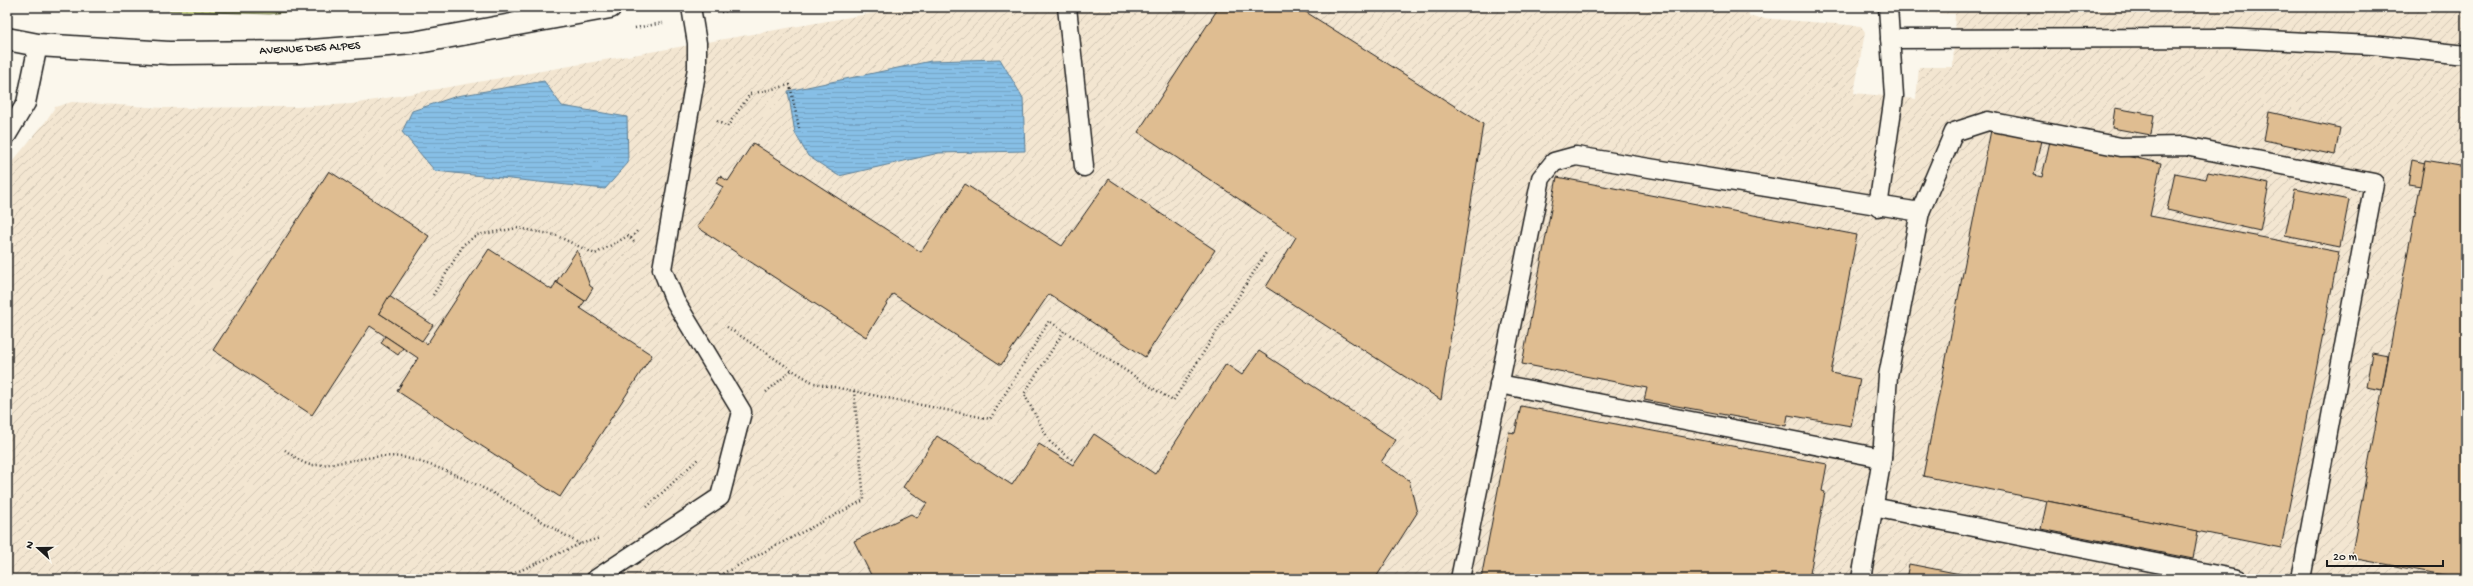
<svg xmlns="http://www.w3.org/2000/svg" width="2473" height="586" font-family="'Gochi Hand',sans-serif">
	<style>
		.industrial { fill: url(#industrial-furrows) }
		.grass { fill: url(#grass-dots); stroke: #787d56 }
		.water { fill: url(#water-rules); stroke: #5c7e95 }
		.building { fill: #dfbd91; stroke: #1c1c1c }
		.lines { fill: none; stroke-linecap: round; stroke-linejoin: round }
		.lane-casing { stroke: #1c1c1c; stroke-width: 21 }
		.primary-casing { stroke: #1c1c1c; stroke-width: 25 }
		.path { stroke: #1c1c1c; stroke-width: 2.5; stroke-dasharray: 1 3; stroke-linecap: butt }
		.lane { stroke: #fbf7ec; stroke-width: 18 }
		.primary { stroke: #fbf7ec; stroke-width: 22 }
		.labels { text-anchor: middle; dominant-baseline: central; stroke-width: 3.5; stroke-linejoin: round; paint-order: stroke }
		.street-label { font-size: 12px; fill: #1c1c1c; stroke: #fbf7ec }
	</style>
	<defs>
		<pattern id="industrial-furrows" width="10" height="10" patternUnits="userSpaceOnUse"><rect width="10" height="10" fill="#f3e6d1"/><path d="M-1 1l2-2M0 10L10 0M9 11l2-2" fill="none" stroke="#d0c5b3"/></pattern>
		<pattern id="grass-dots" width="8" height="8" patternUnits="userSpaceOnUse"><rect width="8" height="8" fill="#d4de91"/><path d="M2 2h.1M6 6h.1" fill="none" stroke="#b5be7c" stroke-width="1.8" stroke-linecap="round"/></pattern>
		<pattern id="water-rules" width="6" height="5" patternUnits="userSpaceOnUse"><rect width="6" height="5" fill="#87bfe6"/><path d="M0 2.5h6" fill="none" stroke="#74a4c5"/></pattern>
	</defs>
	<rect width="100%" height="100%" fill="#fbf7ec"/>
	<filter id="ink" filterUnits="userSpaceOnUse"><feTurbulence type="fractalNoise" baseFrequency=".025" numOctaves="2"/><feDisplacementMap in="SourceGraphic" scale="8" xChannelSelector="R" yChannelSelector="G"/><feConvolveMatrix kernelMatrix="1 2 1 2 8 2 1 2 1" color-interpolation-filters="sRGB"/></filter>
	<g filter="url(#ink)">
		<!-- industrial -->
		<path class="industrial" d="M908,7H1749V17L1861,26L1865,32L1854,93L1916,99L1919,67H1953L1955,14L1924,13L1923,7H2466V579H7V168L46,121L55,107L72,102L163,108L296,107L352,104Z"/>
		<!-- grass -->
		<path class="grass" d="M71,7H329L269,14Z"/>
		<!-- water -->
		<g class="water">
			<path d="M1000,59L1023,98L1025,151L939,153L839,176L808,156L795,133L788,91L931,61Z"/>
			<path d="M544,81L562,106L627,117L628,163L605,189L435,171L402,132L412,111L457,96Z"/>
		</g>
		<!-- building -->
		<g class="building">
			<path d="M1219,7H1298L1483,124L1441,400L1266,287L1296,237L1138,132Z"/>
			<path d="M2115,108L2154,115L2151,135L2112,128Z"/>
			<path d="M2269,112L2340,128L2335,155L2264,140Z"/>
			<path d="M1991,130L2041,140L2034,175L2042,177L2050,141L2161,163L2150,216L2339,252L2281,548L1923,476Z"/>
			<path d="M753,143L921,252L965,184L1062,246L1109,179L1215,250L1145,357L1049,294L1001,365L893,294L866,337L697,227L723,187L716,183L720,176L728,181Z"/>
			<path d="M2412,160L2425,163L2421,186L2408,184Z"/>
			<path d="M2425,160L2466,167V579L2351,558Z"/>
			<path d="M329,171L429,236L379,313L427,344L489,249L552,290L556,282L585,301L580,308L652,355L560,497L397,391L418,358L370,326L312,415L213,350Z"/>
			<path d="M2208,172L2269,184L2260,231L2167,210L2175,173L2206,179Z"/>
			<path d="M1557,177L1857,235L1831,373L1860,379L1851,426L1788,415L1786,426L1644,400L1647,388L1522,364Z"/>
			<path d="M2295,189L2349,200L2340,247L2285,236Z"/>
			<path d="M577,250L590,286L593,288L585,301L556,282Z"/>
			<path d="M389,296L433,325L422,341L379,313Z"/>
			<path d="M385,336L403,348L398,355L381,343Z"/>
			<path d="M1259,351L1396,440L1381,462L1409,480L1417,513L1375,579H873L854,541L911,514L917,518L927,503L903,487L937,436L1012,485L1039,444L1073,465L1094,434L1155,474L1226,364L1242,375Z"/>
			<path d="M2372,353L2388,356L2382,390L2366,387Z"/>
			<path d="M1521,406L1827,464L1822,491L1825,492L1809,579H1481L1509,432L1515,433Z"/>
			<path d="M2047,501L2198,531L2193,559L2041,529Z"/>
			<path d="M1909,564L1986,579H1906Z"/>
		</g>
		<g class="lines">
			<defs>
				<g id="lane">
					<path d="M1067,7L1084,167"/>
					<path d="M1890,39L2225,38L2373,45L2466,55"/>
					<path d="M7,135L26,103L38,45"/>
					<path d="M1878,207L1894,96L1888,7"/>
					<path d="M1920,212L1954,132L1988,121L2121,147L2185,146L2374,183L2301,579"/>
					<path d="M1499,384L1882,458"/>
					<path d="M1873,507L2237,579"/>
					<path d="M596,579L720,497L742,412L675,301L662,269L697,68V43L691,7"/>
					<path d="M1460,579L1541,178L1554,162L1576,156L1920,212L1888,376L1882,458L1861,579"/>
				</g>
				<path id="primary" d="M7,39L38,45L169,53L299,52L413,43L610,7"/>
			</defs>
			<!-- lane casing -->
			<use href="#lane" class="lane-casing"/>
			<!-- primary casing -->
			<use href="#primary" class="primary-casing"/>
			<!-- path -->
			<g class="path">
				<path d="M721,12L745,7"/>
				<path d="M635,28L663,23"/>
				<path d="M717,121L727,127L750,94L790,85L799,128"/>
				<path d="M631,238L638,230"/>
				<path d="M433,295L464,244L477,235L518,228L555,235L595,254L628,236L635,243"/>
				<path d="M727,327L792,370"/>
				<path d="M766,392L792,370L814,383L990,419L1049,321L1064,331"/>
				<path d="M285,450C292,455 304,465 312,465C340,466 377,451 406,458C468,473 525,512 580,544"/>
				<path d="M1075,462L1050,442L1024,394L1064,331L1173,401L1267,251"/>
				<path d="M647,507L698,459"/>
				<path d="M657,576L663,579"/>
				<path d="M501,579L580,544L600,538"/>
				<path d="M712,579L864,500L854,391"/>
			</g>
			<!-- lane -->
			<use href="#lane" class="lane"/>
			<!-- primary -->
			<use href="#primary" class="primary"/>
		</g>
	</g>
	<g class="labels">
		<!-- street labels -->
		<g class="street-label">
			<text transform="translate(310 49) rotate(-3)">AVENUE DES ALPES</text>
		</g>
	</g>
	<!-- margin -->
	<rect width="2473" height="586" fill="none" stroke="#fbf7ec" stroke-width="24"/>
	<rect x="12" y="12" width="2449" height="562" fill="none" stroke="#1c1c1c" stroke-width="1.5" filter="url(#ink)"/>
	<!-- north arrow -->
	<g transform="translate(38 548) rotate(291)" stroke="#fbf7ec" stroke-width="3" paint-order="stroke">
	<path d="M0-3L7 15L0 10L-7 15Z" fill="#1c1c1c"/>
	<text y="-6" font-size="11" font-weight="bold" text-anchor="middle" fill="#1c1c1c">N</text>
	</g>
	<!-- scale -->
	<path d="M2327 560v6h116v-6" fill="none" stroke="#1c1c1c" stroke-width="2"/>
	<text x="2333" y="560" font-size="12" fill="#1c1c1c" stroke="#fbf7ec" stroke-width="3" paint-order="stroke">20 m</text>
</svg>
